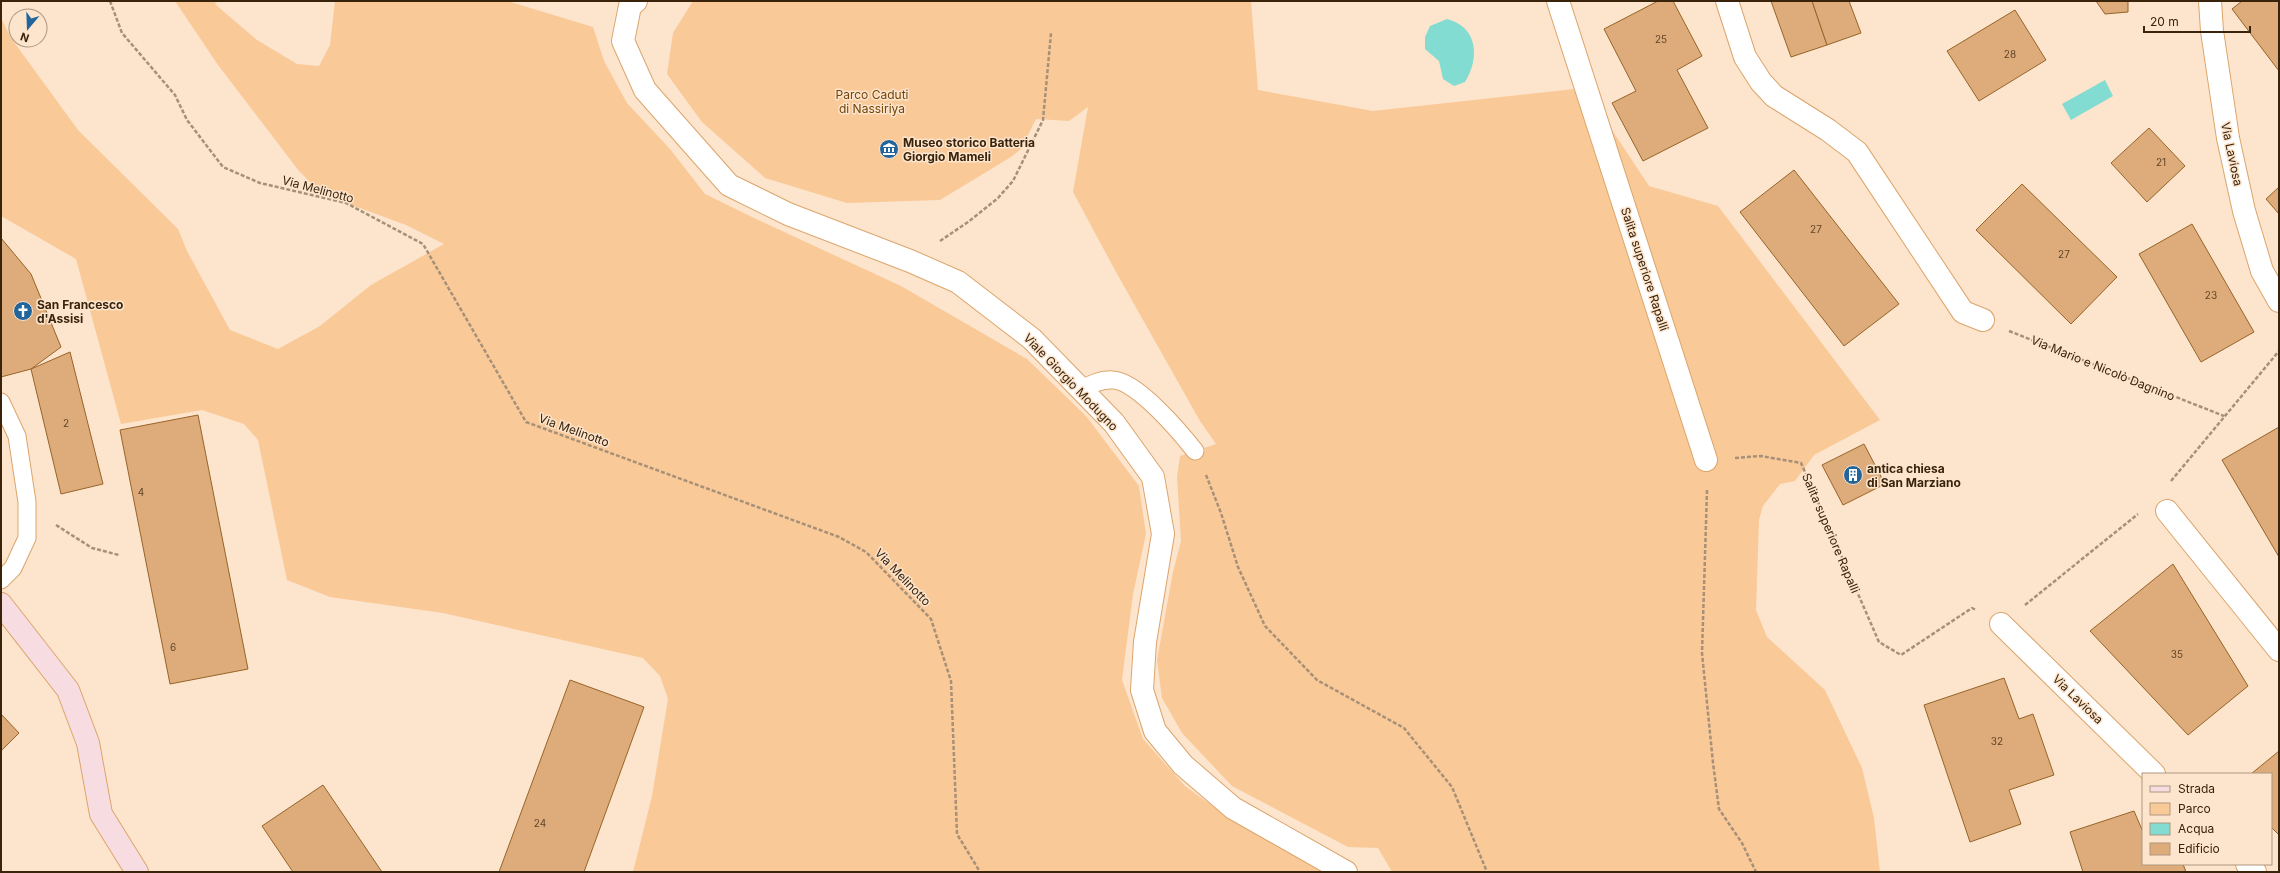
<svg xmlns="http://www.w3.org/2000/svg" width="2280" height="873" font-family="Inter,sans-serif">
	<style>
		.green { fill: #fac998 }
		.water { fill: #83dcd2 }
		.building { fill: #ddac7a; stroke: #976428 }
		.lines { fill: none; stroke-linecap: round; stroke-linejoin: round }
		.lane-casing { stroke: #dca56b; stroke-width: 19 }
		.street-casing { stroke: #dca56b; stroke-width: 24 }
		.secondary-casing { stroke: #dca56b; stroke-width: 24 }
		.path { stroke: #a79078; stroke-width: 2.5; stroke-dasharray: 4 2; stroke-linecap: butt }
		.lane { stroke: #fff; stroke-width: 17 }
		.street { stroke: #fff; stroke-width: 22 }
		.secondary { stroke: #f7dde2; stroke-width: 22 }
		.labels { text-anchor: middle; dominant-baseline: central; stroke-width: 3; stroke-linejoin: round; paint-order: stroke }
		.number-label { font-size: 10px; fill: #624527 }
		.park-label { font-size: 12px; fill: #734506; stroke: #fce4cd }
		.poi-label { font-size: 12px; font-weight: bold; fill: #39230b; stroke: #fce4cd; text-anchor: start }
		.street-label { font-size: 12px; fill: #39230b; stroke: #fce4cd }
	</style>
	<rect width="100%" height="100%" fill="#fce4cd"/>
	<!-- green -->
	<g class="green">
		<path d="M175,1H215L216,5L257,40L297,64L319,66L330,45L335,1H507L593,27L604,61L627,103L670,149L705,194L754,218L901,286L1027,359L1086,416L1139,486L1146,534L1133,594L1122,680L1143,739L1185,786L1229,818L1324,872H633L652,796L668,699L660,676L643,658L443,613L330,597L287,580L258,440L244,424L202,410L121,424L76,259L1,216V18L11,38L78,130L178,229L187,251L230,330L278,349L320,326L371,285L444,244L406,225L322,194L299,171L218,65Z"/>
		<path d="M693,1H1251L1258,90L1373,111L1593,87L1610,127L1649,186L1718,206L1880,420L1814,455L1795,481L1780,484L1763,506L1759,520L1756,610L1767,637L1825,690L1862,768L1874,818L1880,872H1392L1378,848L1348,847L1232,786L1182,733L1162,698L1157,660L1173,572L1181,541L1177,477L1180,456L1216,444L1200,421L1116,272L1073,192L1088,107L1069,121L1036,119L1021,149L1011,157L940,200L847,203L765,178L702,122L667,74L673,33Z"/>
	</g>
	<!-- water -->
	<g class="water">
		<path d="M1447,19C1478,27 1480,58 1465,82L1454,86L1443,79L1439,61L1425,49V37L1430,26Z"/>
		<path d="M2105,80L2113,96L2071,120L2062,104Z"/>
	</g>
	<!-- building -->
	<g class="building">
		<path d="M1658,1H1673L1702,56L1677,70L1708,128L1643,161L1612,103L1636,91L1604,29Z"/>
		<path d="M1771,1H1812L1827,45L1791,57Z"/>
		<path d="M1812,1H1849L1861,33L1827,45Z"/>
		<path d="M2096,1H2128V12L2105,14Z"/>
		<path d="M2242,1H2279V71L2232,9Z"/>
		<path d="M2015,10L2046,60L1979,101L1947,51Z"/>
		<path d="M2149,128L2185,166L2147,202L2111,163Z"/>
		<path d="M1794,170L1899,304L1844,346L1740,212Z"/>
		<path d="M2022,184L2117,277L2071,324L1976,230Z"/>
		<path d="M2279,187V214L2266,199Z"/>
		<path d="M2192,224L2254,332L2201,362L2139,254Z"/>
		<path d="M1,238L31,274L61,347L31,369L1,377Z"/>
		<path d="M70,352L103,484L61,494L31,369Z"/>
		<path d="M198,415L248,669L170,684L120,430Z"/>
		<path d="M2279,427V557L2222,460Z"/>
		<path d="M1864,444L1885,484L1843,505L1822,465Z"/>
		<path d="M2173,564L2248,686L2188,735L2090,631Z"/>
		<path d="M2004,678L2019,719L2033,714L2054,775L2009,790L2021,824L1970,842L1924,705Z"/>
		<path d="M570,680L644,707L584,872H499Z"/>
		<path d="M1,714L19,733L1,751Z"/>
		<path d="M2279,751V835L2271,827V774H2251Z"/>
		<path d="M323,785L382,872H293L262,826Z"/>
		<path d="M2134,811L2143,832V864H2183L2186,872H2083L2070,832Z"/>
	</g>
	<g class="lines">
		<defs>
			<g id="lane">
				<path d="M1081,390C1091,384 1101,379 1113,380C1137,381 1180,432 1195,451"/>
				<path d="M1,402L17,436L27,502V538L13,568L1,580"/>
			</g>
			<g id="street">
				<path d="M636,1L630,6L623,41L645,90L729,185L788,214L910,261L958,282L1032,339L1114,423L1153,477L1163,534L1145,642L1142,690L1155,731L1183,765L1233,808L1346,872"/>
				<path d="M1558,1L1706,460"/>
				<path d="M1727,1L1745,57L1761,82L1774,96L1828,130L1857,152L1963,312L1983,320"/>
				<path d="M2210,1L2212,31L2228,138L2244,211L2262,271L2279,301"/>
				<path d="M2167,511L2279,650"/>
				<path d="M2001,624L2154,774"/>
				<path d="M2247,864L2255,872"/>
			</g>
			<path id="secondary" d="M1,604L68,690L88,743L101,814L137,872"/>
		</defs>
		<!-- lane casing -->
		<use href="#lane" class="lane-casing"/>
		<!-- street casing -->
		<use href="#street" class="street-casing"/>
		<!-- secondary casing -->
		<use href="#secondary" class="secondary-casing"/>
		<!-- path -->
		<g class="path">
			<path d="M110,1L122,33L175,95L187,120L223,167L260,183L346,203L423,244L526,422L839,537L866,552L931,619L951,681L957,834L980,872"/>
			<path d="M940,241L968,222L998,198L1013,181L1043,120L1051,33"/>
			<path d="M2009,331L2224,416"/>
			<path d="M1735,458L1761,456L1801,463L1879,642L1901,655L1972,608L1976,610"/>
			<path d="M1206,475L1221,513L1238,567L1265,626L1317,680L1404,728L1452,787L1487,872"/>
			<path d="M2171,481L2279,351"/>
			<path d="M1707,490L1702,653L1713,763L1719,809L1742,843L1756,872"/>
			<path d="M56,525L92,548L119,555"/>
			<path d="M2025,605L2138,514"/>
		</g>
		<!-- lane -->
		<use href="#lane" class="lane"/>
		<!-- street -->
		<use href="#street" class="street"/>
		<!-- secondary -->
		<use href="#secondary" class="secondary"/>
	</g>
	<!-- icons -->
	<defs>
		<symbol id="museum-disc" viewBox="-11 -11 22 22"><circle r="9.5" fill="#22659b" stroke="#fce4cd"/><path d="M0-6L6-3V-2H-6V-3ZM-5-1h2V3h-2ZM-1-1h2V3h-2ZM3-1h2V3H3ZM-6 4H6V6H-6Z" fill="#fff"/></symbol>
		<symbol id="church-disc" viewBox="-11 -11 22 22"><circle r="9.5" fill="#22659b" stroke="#fce4cd"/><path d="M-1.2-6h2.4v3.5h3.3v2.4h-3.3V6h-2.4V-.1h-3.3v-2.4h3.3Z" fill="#fff"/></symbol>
		<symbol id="building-disc" viewBox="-11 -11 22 22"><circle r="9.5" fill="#22659b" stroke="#fce4cd"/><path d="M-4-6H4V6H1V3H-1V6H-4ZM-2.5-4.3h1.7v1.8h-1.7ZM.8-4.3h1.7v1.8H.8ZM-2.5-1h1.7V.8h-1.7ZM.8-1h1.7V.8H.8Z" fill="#fff"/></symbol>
	</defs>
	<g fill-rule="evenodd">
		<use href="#museum-disc" x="878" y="138" width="22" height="22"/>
		<use href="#church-disc" x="12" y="300" width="22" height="22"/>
		<use href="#building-disc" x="1842" y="464" width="22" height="22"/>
	</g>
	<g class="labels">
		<!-- number labels -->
		<g class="number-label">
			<text x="1661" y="39">25</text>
			<text x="2010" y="54">28</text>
			<text x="2161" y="162">21</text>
			<text x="1816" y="229">27</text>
			<text x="2064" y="254">27</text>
			<text x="2211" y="295">23</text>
			<text x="66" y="423">2</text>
			<text x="141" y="492">4</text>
			<text x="173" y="647">6</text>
			<text x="2177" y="654">35</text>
			<text x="1997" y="741">32</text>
			<text x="540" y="823">24</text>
		</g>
		<!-- park labels -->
		<g class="park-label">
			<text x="872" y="94">Parco Caduti<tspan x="872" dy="14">di Nassiriya</tspan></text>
		</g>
		<!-- poi labels -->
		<g class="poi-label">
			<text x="903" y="142">Museo storico Batteria<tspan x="903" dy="14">Giorgio Mameli</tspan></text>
			<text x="37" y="304">San Francesco<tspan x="37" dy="14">d'Assisi</tspan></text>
			<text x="1867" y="468">antica chiesa<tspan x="1867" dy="14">di San Marziano</tspan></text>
		</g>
		<!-- street labels -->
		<g class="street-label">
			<text transform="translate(2232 154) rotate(78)">Via Laviosa</text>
			<text transform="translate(318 189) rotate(15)">Via Melinotto</text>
			<text transform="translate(1645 269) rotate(72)">Salita superiore Rapalli</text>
			<text transform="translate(2103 368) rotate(22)">Via Mario e Nicolò Dagnino</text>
			<text transform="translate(1071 382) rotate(46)">Viale Giorgio Modugno</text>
			<text transform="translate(574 430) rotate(20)">Via Melinotto</text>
			<text transform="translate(1831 533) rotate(67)">Salita superiore Rapalli</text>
			<text transform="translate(903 577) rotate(46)">Via Melinotto</text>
			<text transform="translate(2078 699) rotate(44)">Via Laviosa</text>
		</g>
	</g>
	<!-- border -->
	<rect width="2280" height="873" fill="none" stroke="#39230b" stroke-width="4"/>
	<!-- legend -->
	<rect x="2142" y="773" width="130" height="92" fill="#fce4cd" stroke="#ae977f"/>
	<rect x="2150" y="786" width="20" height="6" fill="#f7dde2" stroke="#ae977f"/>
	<text x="2178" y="793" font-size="12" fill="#39230b">Strada</text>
	<rect x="2150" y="803" width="20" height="12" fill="#fac998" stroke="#ae977f"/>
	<text x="2178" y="813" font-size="12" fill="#39230b">Parco</text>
	<rect x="2150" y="823" width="20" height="12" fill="#83dcd2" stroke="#ae977f"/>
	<text x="2178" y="833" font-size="12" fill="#39230b">Acqua</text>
	<rect x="2150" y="843" width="20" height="12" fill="#ddac7a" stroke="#ae977f"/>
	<text x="2178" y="853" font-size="12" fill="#39230b">Edificio</text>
	<!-- north arrow -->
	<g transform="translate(28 28) rotate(199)"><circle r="19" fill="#fce4cd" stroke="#ae977f"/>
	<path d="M0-3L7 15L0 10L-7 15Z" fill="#22659b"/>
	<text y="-6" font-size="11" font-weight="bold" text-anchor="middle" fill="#39230b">N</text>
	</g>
	<!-- scale -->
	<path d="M2144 26v6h106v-6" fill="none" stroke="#39230b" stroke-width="2"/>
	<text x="2150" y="26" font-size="12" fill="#39230b" stroke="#fce4cd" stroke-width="3" paint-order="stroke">20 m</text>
</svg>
